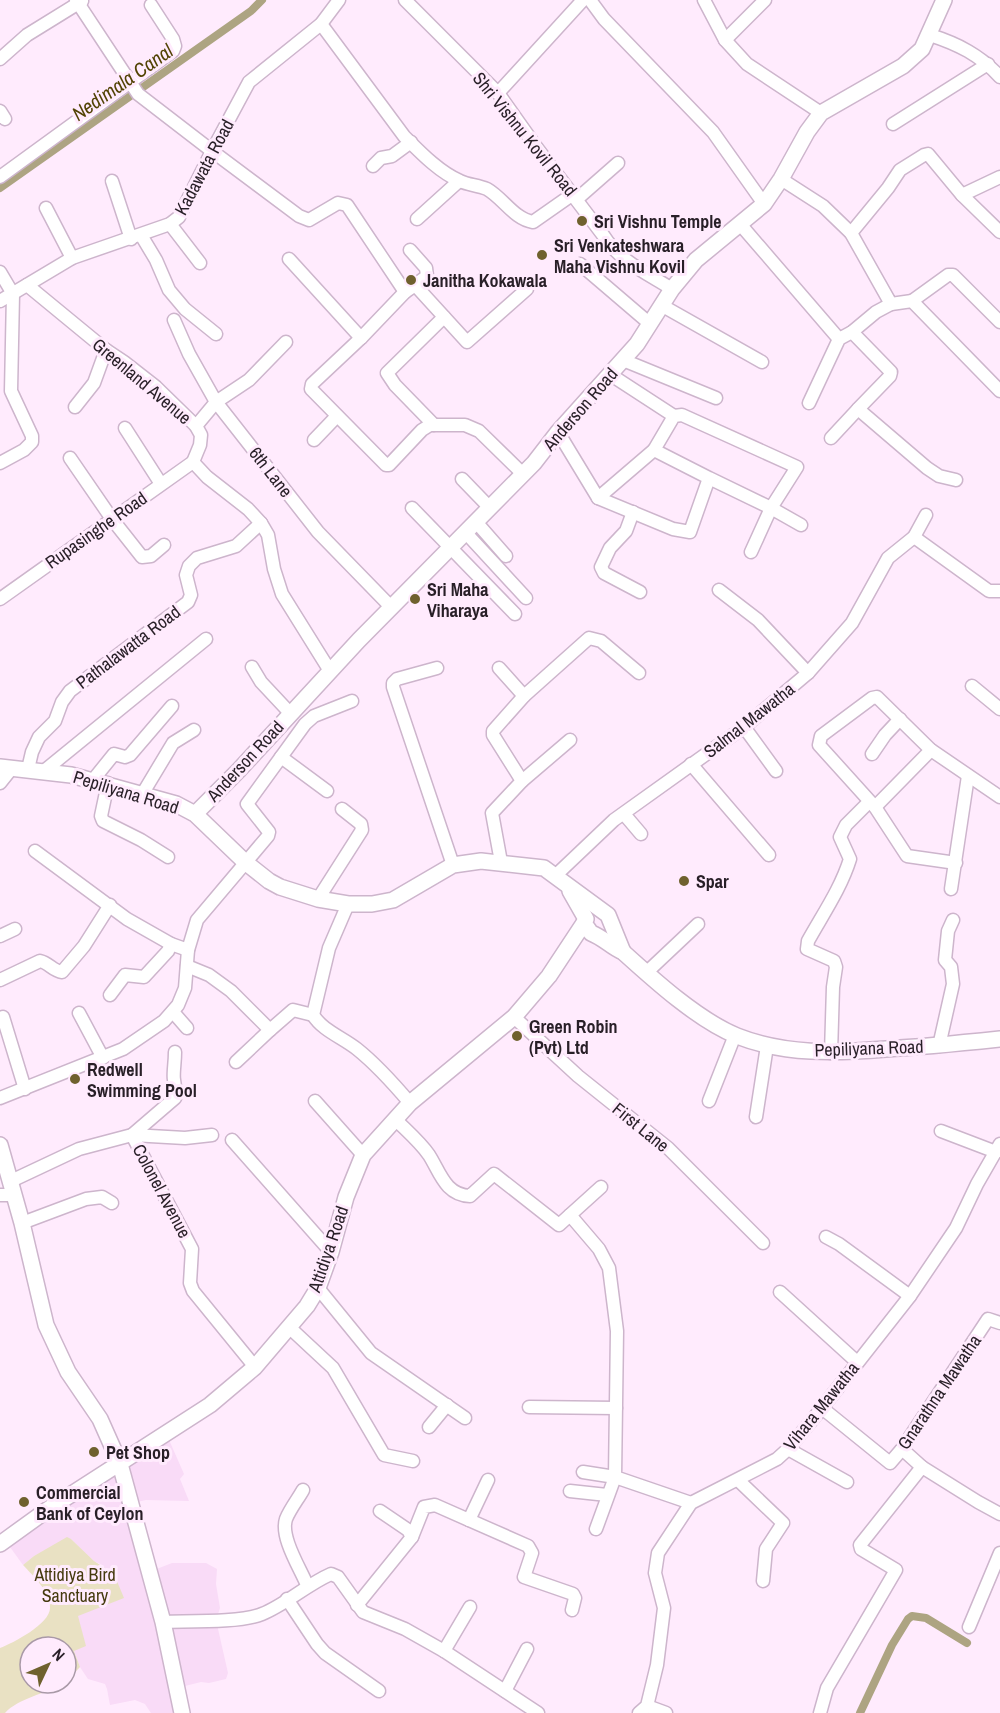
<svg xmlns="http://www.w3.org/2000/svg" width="1000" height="1713" font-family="'Archivo Narrow',sans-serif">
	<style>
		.built { fill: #f9dbf7 }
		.green { fill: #e9e1c3 }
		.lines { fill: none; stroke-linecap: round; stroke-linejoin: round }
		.canal { stroke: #ada482; stroke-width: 8 }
		.minor-casing { stroke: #cdb5cc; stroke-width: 15 }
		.major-casing { stroke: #cdb5cc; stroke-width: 18 }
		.minor { stroke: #fff; stroke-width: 12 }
		.major { stroke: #fff; stroke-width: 15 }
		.poi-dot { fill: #6f612e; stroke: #ffebfd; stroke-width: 2 }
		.labels { text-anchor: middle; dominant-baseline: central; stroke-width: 6; stroke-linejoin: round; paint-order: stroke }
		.street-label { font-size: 18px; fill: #281f27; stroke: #ffebfd }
		.poi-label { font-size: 18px; font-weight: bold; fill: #281f27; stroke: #ffebfd; text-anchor: start }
		.park-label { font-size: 18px; fill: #453a0e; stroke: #ffebfd }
		.water-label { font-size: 20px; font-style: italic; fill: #524304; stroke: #ffebfd }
	</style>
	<rect width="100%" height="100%" fill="#ffebfd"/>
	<!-- built -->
	<path class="built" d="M166,1433L184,1474L180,1479L189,1501L146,1500L132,1503L149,1572L172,1563H206L217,1569L216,1584L220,1608L216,1620L228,1673L226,1679L209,1683L201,1682L177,1688L182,1713H151L145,1704L135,1700L110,1705L107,1689L105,1684L88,1679L80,1667L74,1651L78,1616L104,1566L94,1561L71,1539L34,1556L23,1565L5,1540Z"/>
	<!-- green -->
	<path class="green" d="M67,1537L71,1539L94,1561L114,1574L124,1598L78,1616L86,1646L74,1651L80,1667L66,1682V1647H30V1683H65C47,1693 17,1699 5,1713H0V1648C13,1643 50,1624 50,1608C51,1592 33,1576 23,1565L34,1556Z"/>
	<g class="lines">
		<!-- canal -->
		<g class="canal">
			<path d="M0,188L251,11L262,0"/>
			<path d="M860,1713L892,1645L908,1619L912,1616L926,1618L967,1643"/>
		</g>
		<defs>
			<g id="minor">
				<path d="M76,0L138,94L212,151"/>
				<path d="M405,0L498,93L537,148L603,235C619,261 647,273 672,289"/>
				<path d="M590,0L604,19L713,132L764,204"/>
				<path d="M704,0L725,40L747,64L821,113"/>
				<path d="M321,24L404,136C420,152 439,172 460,181C468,185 478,185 487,189C503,198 514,219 533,222L573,194"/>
				<path d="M930,35C958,44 980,55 1000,77"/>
				<path d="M725,40L765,0"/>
				<path d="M0,59L27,35L82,1"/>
				<path d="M498,93L583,0"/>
				<path d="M0,111L5,119"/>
				<path d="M893,124L988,64"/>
				<path d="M212,151L299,216L309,220L338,203L347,205L405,292L415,285L467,342L527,289"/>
				<path d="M373,166L381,158L392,156L411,142"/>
				<path d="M0,177L173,51L175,46L173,39L151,5"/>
				<path d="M781,179L823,206L851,233L891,304L912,301L1000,391"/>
				<path d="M112,181L131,239"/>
				<path d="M962,195L1000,232"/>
				<path d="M577,199L618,163"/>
				<path d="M46,208L72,258"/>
				<path d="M417,219L459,181"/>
				<path d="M170,224L200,263"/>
				<path d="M740,224L839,339"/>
				<path d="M851,233L888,188L900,170L924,155L928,154L962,195L1000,177"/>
				<path d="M141,235L156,260L169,290L185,309L216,334"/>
				<path d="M410,250L426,268L427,276L415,285"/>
				<path d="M289,259L361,338"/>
				<path d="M580,264L649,323"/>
				<path d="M0,272L13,294L11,391L32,436V442L24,450L0,463"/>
				<path d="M27,285L106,350L124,362L156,387L196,426L201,435L200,445L193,462L207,477L248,509L261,523L268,535L274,569L282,594L330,671"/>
				<path d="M405,292L361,338L312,384L311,389L386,465H389L422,430L430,425H465L479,431L523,474"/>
				<path d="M0,301L72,258L170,224L179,217L212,151L249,82L321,24L339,0"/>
				<path d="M912,301L948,275H953L1000,322"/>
				<path d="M661,305L762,362"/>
				<path d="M174,320L189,354L216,402L318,532L392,608"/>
				<path d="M852,332L891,372L890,376L858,409L927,468L939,476L956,480"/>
				<path d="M623,360L716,398"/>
				<path d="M611,375L674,416"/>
				<path d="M809,403L839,339L852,332L876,312L891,304"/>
				<path d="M75,407L94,383L106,350"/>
				<path d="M434,425L395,385L387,373L444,317"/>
				<path d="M196,426L216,402L249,380L286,342"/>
				<path d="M125,428L161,484"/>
				<path d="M558,432L598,498L673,529L690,532L709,478L654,450L674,416L682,415L797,467L771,508L709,478"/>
				<path d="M831,438L858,409"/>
				<path d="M314,440L337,416"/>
				<path d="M70,458L112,519L142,557L151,556L164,545"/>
				<path d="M462,479L490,508"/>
				<path d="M598,498L654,450"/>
				<path d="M412,508L515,614"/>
				<path d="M633,512L626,531L610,548L601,567L604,573L640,592"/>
				<path d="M477,523L506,556"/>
				<path d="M466,533L526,598"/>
				<path d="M914,537L989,591H1000"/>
				<path d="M751,552L771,508L801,525"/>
				<path d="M719,590L758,620L808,673"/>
				<path d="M0,599L193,462"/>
				<path d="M252,667L261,682L290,713"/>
				<path d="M437,668L397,679L393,683V687L453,865"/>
				<path d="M499,668L524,696L493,731V735L522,781L492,813L501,862"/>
				<path d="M972,686L1000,709"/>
				<path d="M524,696L589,638L601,641L639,673"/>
				<path d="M744,727L776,771"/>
				<path d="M872,754L885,735L900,719"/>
				<path d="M281,757L327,791"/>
				<path d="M691,764L769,855"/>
				<path d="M28,769L32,752L39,737L55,721L62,702L70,691L188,602L191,595L186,575L189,566L197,558L236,546L261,523"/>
				<path d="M44,771L206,639"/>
				<path d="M93,780L114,754L125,757L130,755L172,706"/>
				<path d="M522,781L570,740"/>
				<path d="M0,783L12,768"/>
				<path d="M108,783L101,816L103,821L141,840L168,857"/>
				<path d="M143,793L173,743L194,730"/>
				<path d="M875,807L931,750"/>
				<path d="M624,814L641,834"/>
				<path d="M35,851L127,919L171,944L188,950"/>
				<path d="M956,863L907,856L875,807L819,745L821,736L872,698L877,697L931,750L1000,797"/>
				<path d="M555,876L614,820L744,727L808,673L852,623L888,558L914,537L926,515"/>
				<path d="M951,889L968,776"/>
				<path d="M318,899L362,830L361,824L342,809"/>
				<path d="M348,904L329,948L313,1015C323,1031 342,1037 357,1049C377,1065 393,1083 410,1103"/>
				<path d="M0,936L15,929"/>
				<path d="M187,966L209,975L231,991L270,1030L293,1010L313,1015"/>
				<path d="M646,973L698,924"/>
				<path d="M0,980L40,961C49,963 53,971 62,972L84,946L110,905"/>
				<path d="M110,995L125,975L144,977L168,951L171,944"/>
				<path d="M173,1012L187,1028"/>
				<path d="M79,1013L103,1058"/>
				<path d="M3,1017L25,1089"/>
				<path d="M514,1017L578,1076L668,1148L763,1243"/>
				<path d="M939,1046L953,984L951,967L945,960L948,931L953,920"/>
				<path d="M831,1053L833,987L836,967L834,961L807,949L808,941C823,914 841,888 850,859L840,837L846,825L869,802"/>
				<path d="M236,1062L270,1030"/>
				<path d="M0,1098L123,1049L164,1021L178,1005L185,988L188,950L197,920L268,836L269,832L247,804L305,724L314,716L352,701"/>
				<path d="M315,1101L363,1155"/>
				<path d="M709,1101L735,1035"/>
				<path d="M756,1117L767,1046"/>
				<path d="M396,1120C407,1131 420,1142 429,1155C440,1172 445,1195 470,1196L494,1174L559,1225L570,1215L599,1249L609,1268L617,1331L615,1477L691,1503"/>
				<path d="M941,1131L996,1152"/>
				<path d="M132,1135L192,1249L190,1283L193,1291L255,1367"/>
				<path d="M132,1135L185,1138L212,1135"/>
				<path d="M232,1140L331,1252"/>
				<path d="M11,1181L79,1149L132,1135L175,1098L177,1093C171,1076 175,1069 175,1052"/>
				<path d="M0,1195H13"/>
				<path d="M570,1215L601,1187"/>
				<path d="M22,1223L86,1199L102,1197L112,1203"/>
				<path d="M826,1237L839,1244L910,1296"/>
				<path d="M318,1288L371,1353L465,1418"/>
				<path d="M780,1292L857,1362"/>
				<path d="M290,1328L333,1368L384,1455L413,1461"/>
				<path d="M529,1407L616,1408"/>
				<path d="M822,1408L890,1463L902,1449L988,1319L1000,1323"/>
				<path d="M429,1427L447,1405"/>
				<path d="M788,1449L847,1482"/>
				<path d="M902,1449L922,1467"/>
				<path d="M583,1472L615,1477L596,1529"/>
				<path d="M738,1480L783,1523L766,1549L763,1581"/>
				<path d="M303,1490C298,1499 290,1509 286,1519C280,1537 300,1568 307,1585"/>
				<path d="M570,1491L607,1495"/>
				<path d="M380,1511L408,1530L412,1537"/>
				<path d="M469,1520L488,1480"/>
				<path d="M287,1599L317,1644L325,1653L379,1691"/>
				<path d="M357,1605L412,1537L424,1507L435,1505L528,1546L532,1553L524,1577L573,1594L575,1598L572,1610"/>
				<path d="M163,1622C187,1621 240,1623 262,1614C285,1605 306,1585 331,1574L338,1577L363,1612L405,1629L444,1651L538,1713"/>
				<path d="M969,1627L1000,1553"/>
				<path d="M444,1651L470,1607"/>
				<path d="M505,1691L527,1649"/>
				<path d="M647,1706L666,1713"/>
				<path d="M639,1713L647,1706L657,1665L664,1608L655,1573L658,1553L691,1503L777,1459L788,1449L822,1408L910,1296L956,1228L977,1184L1000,1144"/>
				<path d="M820,1713L827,1688L896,1570L861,1549L860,1545L922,1467L978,1502L1000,1514"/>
			</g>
			<g id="major">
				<path d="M0,767L71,775L176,804L195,814L245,862L269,881L280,887L318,899L348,904H372L393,900L453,865L481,861L544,868L608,915L623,952"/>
				<path d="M195,814L239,770L359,640L534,463L558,432L637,344L672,289L696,260L764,204L781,179L807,132L821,113L903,66L922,49L944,0"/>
				<path d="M570,891L586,919L584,923L591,933C604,938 611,947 623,952C655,981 698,1020 737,1036C785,1055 836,1053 886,1049C924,1047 962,1043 1000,1039"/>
				<path d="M0,1145L22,1223L46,1325L68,1372L100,1419L120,1464L163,1622L182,1713"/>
				<path d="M0,1544L47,1510L210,1405L255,1367L307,1306L318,1288L331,1252L346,1197L363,1155L410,1103L514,1017L549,976L584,923"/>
			</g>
		</defs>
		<!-- minor casing -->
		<use href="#minor" class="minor-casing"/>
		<!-- major casing -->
		<use href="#major" class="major-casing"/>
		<!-- minor -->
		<use href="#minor" class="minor"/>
		<!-- major -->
		<use href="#major" class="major"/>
	</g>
	<!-- markers -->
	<g class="poi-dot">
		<circle cx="582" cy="221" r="6"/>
		<circle cx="542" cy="255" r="6"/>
		<circle cx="411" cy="280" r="6"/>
		<circle cx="415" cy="599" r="6"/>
		<circle cx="684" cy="881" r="6"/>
		<circle cx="517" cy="1036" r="6"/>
		<circle cx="75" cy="1079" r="6"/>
		<circle cx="94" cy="1452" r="6"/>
		<circle cx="24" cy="1502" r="6"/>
	</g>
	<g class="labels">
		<!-- street labels -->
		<g class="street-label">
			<text transform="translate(525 134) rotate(51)">Shri Vishnu Kovil Road</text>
			<text transform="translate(204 167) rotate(-62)">Kadawata Road</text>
			<text transform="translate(142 381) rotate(40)">Greenland Avenue</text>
			<text transform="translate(580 409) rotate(-49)">Anderson Road</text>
			<text transform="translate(271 472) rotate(52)">6th Lane</text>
			<text transform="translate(96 530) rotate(-35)">Rupasinghe Road</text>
			<text transform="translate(128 647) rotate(-37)">Pathalawatta Road</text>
			<text transform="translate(749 720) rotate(-38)">Salmal Mawatha</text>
			<text transform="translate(245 761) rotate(-47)">Anderson Road</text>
			<text transform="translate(126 792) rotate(17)">Pepiliyana Road</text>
			<text transform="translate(869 1048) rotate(-2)">Pepiliyana Road</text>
			<text transform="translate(641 1127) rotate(39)">First Lane</text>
			<text transform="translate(162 1191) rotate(62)">Colonel Avenue</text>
			<text transform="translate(328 1249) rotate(-71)">Attidiya Road</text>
			<text transform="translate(939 1392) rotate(-56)">Gnarathna Mawatha</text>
			<text transform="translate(821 1406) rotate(-51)">Vihara Mawatha</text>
		</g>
		<!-- poi labels -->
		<g class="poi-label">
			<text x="594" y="221">Sri Vishnu Temple</text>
			<text x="554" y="245">Sri Venkateshwara<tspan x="554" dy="21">Maha Vishnu Kovil</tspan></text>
			<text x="423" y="280">Janitha Kokawala</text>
			<text x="427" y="589">Sri Maha<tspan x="427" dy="21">Viharaya</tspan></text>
			<text x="696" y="881">Spar</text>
			<text x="529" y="1026">Green Robin<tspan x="529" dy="21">(Pvt) Ltd</tspan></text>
			<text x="87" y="1069">Redwell<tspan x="87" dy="21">Swimming Pool</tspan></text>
			<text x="106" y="1452">Pet Shop</text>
			<text x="36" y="1492">Commercial<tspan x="36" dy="21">Bank of Ceylon</tspan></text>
		</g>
		<!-- park labels -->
		<g class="park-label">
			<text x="75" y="1574">Attidiya Bird<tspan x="75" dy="21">Sanctuary</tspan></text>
		</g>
		<!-- water labels -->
		<g class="water-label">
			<text transform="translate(122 82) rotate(-35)">Nedimala Canal</text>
		</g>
	</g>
	<!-- north arrow -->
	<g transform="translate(48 1665) rotate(46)"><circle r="28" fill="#ffebfd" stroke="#a999a7" stroke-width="1.5"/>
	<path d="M0-4.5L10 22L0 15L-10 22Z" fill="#6f612e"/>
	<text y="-9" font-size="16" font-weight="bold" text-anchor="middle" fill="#281f27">N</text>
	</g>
</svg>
